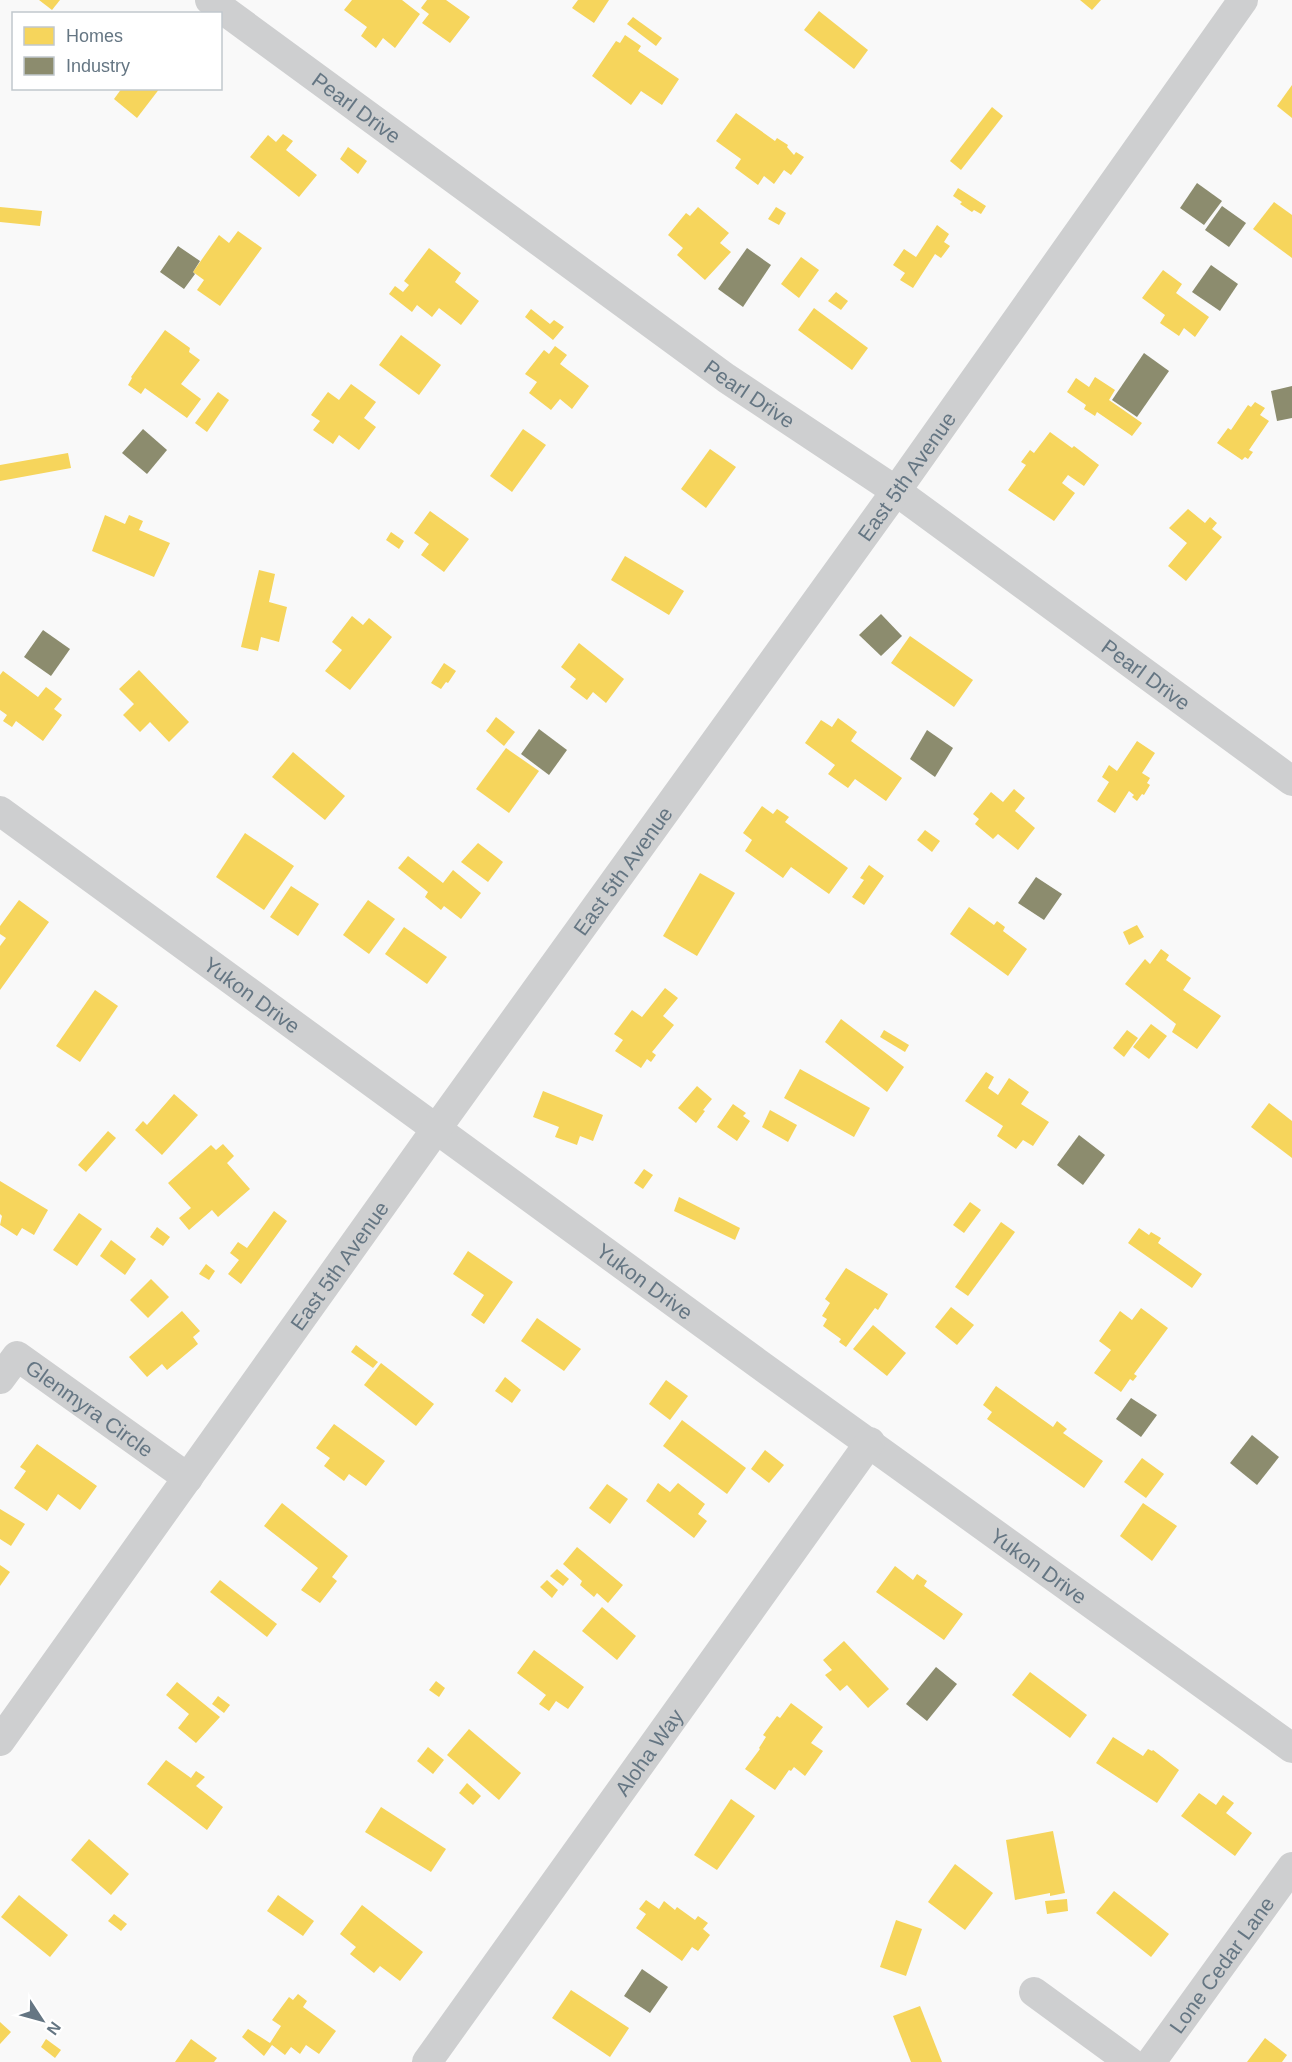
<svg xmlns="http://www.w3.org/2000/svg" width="1292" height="2062" font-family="Helvetica,sans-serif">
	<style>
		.homes { fill: #f6d55c }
		.industry { fill: #8c8c6e }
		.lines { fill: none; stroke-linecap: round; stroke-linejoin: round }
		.minor { stroke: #cecfd0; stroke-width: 30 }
		.labels { text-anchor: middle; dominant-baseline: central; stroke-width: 6; stroke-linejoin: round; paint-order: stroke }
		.street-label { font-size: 21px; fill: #657683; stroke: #fff }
	</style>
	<rect width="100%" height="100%" fill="#f9f9f9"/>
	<!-- homes -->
	<g class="homes">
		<path d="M39,0H60L52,10Z"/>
		<path d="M352,0H402L420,14L395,48L383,38L376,48L361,36L367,27L344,10Z"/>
		<path d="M427,0H446L470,17L450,43L422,23L429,14L421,8Z"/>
		<path d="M578,0H609L594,23L572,8Z"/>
		<path d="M1080,0H1101L1092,10Z"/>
		<path d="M819,11L868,50L854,69L804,30Z"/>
		<path d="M633,17L662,38L656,46L627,24Z"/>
		<path d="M625,35L641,46L638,51L679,79L662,105L641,91L631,105L592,76L616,41L620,43Z"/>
		<path d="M1292,85V118L1277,106Z"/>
		<path d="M122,88H160L137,118L114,99Z"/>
		<path d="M992,107L1003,116L961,170L950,161Z"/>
		<path d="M736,113L775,141L777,138L788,145L787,147L794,155L796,152L804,157L791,175L784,170L774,184L764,176L758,185L735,168L741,159L716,141Z"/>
		<path d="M283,134L293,141L286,150L317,175L299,197L250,157L268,135L276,142Z"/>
		<path d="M348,147L367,161L358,174L340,159Z"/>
		<path d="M958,188L986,206L981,214L974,210L972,212L960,204L962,202L953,196Z"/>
		<path d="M1274,202L1292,215V258L1253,229Z"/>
		<path d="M0,207L42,211L40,226L0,222Z"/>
		<path d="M698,207L729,233L720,243L731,252L705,280L677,255L683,248L668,235L686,213L690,216Z"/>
		<path d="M776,207L786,213L779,225L768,219Z"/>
		<path d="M937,225L949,234L944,242L950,246L941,258L935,254L913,288L900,280L905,273L893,265L904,249L916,257Z"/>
		<path d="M238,231L262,248L220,306L197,290L204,280L193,272L219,235L229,243Z"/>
		<path d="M429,248L461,273L455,282L479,301L461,325L439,308L432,317L417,305L412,312L389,294L395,286L403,292L409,285L404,281Z"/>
		<path d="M801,257L819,270L799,298L781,284Z"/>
		<path d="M1163,270L1182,284L1176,293L1209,317L1195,337L1184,328L1179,336L1160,323L1165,315L1142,298Z"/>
		<path d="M836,292L848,301L841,310L828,301Z"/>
		<path d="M814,308L868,348L852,370L798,330Z"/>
		<path d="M531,309L550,324L554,320L564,327L553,340L525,317Z"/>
		<path d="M165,330L190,348L189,352L200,360L181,384L201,399L187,418L145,388L141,394L128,385L132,378L131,377Z"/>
		<path d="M401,335L441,365L419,395L379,365Z"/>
		<path d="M555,346L567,355L560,364L589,386L572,409L560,399L551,410L529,393L537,382L525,374L544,350L549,354Z"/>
		<path d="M1095,377L1115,390L1109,400L1142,423L1132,436L1097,412L1095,416L1084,409L1086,405L1067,392L1076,378L1089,387Z"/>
		<path d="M351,384L376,402L364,418L376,427L359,450L339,435L333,444L313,430L320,421L311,415L328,392L339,400Z"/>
		<path d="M218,392L229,400L207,432L195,423Z"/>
		<path d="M1255,402L1265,408L1260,415L1269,421L1249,450L1253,452L1248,459L1245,457L1242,460L1217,443L1228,428L1231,430L1248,405L1251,407Z"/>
		<path d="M523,429L546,445L512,492L490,476Z"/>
		<path d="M1050,432L1072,448L1074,446L1099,465L1084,486L1068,475L1062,483L1075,493L1054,521L1008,490L1026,465L1021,462L1030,450L1034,453Z"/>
		<path d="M710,449L736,467L706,508L681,489Z"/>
		<path d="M68,453L71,468L0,481V465Z"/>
		<path d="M1188,509L1205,523L1210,517L1217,523L1212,529L1222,537L1186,581L1168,566L1187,543L1169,528Z"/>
		<path d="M430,511L469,539L444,572L421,555L429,544L414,533Z"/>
		<path d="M105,515L125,524L129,515L143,521L139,530L170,543L154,577L92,551Z"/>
		<path d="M391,532L404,541L399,549L386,540Z"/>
		<path d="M625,556L684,591L669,615L611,580Z"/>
		<path d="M259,570L275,574L269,602L287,607L279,642L261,637L258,651L241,647Z"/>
		<path d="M352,616L363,625L369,618L392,637L350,690L325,671L342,650L332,642Z"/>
		<path d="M910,636L973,680L954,707L891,663Z"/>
		<path d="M579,643L624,679L606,703L593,692L587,700L570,687L576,679L561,667Z"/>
		<path d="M444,663L456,671L448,683L446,682L441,689L431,683Z"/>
		<path d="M139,670L189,722L169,742L150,722L140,732L123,715L134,704L119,689Z"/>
		<path d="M3,671L38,697L46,687L62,699L54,709L62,715L43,741L16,721L12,727L3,721L7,715L0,710V675Z"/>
		<path d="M496,717L515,732L504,746L486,731Z"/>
		<path d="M838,718L857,732L851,741L902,778L886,801L855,779L848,788L828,774L835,765L805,743L821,720L832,727Z"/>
		<path d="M1137,741L1155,753L1142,773L1150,778L1147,783L1150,785L1144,795L1142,794L1137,801L1132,797L1134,795L1129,791L1115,813L1097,801L1109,782L1102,777L1109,765L1117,771Z"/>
		<path d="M506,748L539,771L509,813L476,789Z"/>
		<path d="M293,752L345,796L325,820L272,777Z"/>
		<path d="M1014,789L1025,798L1015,811L1035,828L1018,850L998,834L993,839L975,824L979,819L973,814L991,792L1003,802Z"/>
		<path d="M762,806L773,814L777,809L789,817L785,822L848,868L829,894L791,867L783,878L745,851L752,840L743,833Z"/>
		<path d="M925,830L940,841L932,852L917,840Z"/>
		<path d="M245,833L294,866L264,910L216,877Z"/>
		<path d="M478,843L503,862L488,882L461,862Z"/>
		<path d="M408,856L443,883L453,870L481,893L461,919L444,906L441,910L425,897L428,892L398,868Z"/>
		<path d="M869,865L884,876L864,905L852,897L864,880L860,878Z"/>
		<path d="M700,873L735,893L697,956L663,936Z"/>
		<path d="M291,886L319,904L298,936L270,917Z"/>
		<path d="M19,900L49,922L0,990V946L6,938L0,934V926Z"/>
		<path d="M368,900L395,919L369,954L343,935Z"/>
		<path d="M969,907L994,925L997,921L1005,927L1003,931L1027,949L1008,976L950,934Z"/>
		<path d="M1137,925L1144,937L1129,945L1123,932Z"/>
		<path d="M404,927L447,957L427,984L385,954Z"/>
		<path d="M1161,949L1169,955L1166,960L1191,978L1183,990L1221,1016L1197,1049L1172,1032L1176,1024L1125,984L1145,959L1150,964Z"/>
		<path d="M665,988L678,998L663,1016L674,1025L652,1052L656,1055L651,1062L647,1059L641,1068L615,1051L623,1040L614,1034L632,1010L642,1017Z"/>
		<path d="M95,990L118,1006L80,1062L56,1046Z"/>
		<path d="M841,1019L904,1067L887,1092L825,1042Z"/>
		<path d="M1151,1024L1167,1036L1149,1059L1133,1047Z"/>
		<path d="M884,1030L909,1045L905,1052L880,1037Z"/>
		<path d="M1127,1030L1138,1038L1124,1057L1113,1048Z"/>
		<path d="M800,1069L870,1108L854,1137L784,1098Z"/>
		<path d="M986,1072L994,1077L988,1088L998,1095L1009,1078L1029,1092L1021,1104L1049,1122L1033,1146L1023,1140L1016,1149L997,1136L1003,1126L965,1101Z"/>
		<path d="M697,1086L712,1099L703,1110L705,1111L696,1123L678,1108Z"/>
		<path d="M543,1091L603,1115L593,1141L580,1136L577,1145L555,1137L559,1127L533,1117Z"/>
		<path d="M174,1094L198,1115L162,1155L135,1130L143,1121L147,1125Z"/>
		<path d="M1269,1103L1292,1121V1158L1251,1127Z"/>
		<path d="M733,1104L746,1113L743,1116L750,1121L737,1141L717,1127Z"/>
		<path d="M770,1110L797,1125L788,1142L762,1127Z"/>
		<path d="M108,1131L116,1138L86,1172L78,1165Z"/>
		<path d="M223,1144L234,1156L227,1163L250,1189L218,1217L212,1210L189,1230L179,1218L191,1208L168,1183L211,1145L216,1150Z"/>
		<path d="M644,1169L653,1175L643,1189L634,1183Z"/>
		<path d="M0,1181L48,1210L34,1235L22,1228L17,1236L0,1225L2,1216L0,1214Z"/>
		<path d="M679,1197L740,1228L735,1240L674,1211Z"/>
		<path d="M970,1202L981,1210L964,1233L953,1225Z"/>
		<path d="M274,1211L287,1221L241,1284L228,1274L239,1260L230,1253L238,1242L247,1248Z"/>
		<path d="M79,1213L102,1229L77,1266L53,1250Z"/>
		<path d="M1001,1222L1015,1232L968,1296L955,1287Z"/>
		<path d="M157,1227L170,1237L163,1246L150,1237Z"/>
		<path d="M1139,1228L1149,1235L1151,1232L1161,1238L1158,1243L1202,1274L1192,1288L1128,1243Z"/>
		<path d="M111,1240L136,1259L125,1275L100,1256Z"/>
		<path d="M468,1251L513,1282L484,1324L471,1315L484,1295L453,1274Z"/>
		<path d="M206,1264L215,1271L209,1280L199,1274Z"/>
		<path d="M846,1268L888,1294L878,1310L875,1308L846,1347L839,1342L841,1339L823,1326L827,1319L822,1316L830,1303L825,1299Z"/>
		<path d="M151,1279L169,1297L148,1318L130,1300Z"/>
		<path d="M951,1307L974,1325L957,1345L935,1327Z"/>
		<path d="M1141,1308L1168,1328L1134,1374L1137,1376L1133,1381L1130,1379L1121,1392L1094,1373L1111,1350L1099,1341L1120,1311L1132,1320Z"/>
		<path d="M182,1311L200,1331L193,1337L198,1344L167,1370L162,1364L147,1377L129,1357Z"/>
		<path d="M537,1318L581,1349L564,1371L521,1341Z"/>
		<path d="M873,1325L906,1353L887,1376L853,1349Z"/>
		<path d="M356,1345L378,1362L373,1368L351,1352Z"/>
		<path d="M381,1363L434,1404L416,1426L364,1385Z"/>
		<path d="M505,1377L521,1390L512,1403L495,1391Z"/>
		<path d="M666,1380L688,1396L670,1420L649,1404Z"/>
		<path d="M996,1386L1053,1427L1057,1421L1067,1429L1063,1433L1103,1461L1084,1488L987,1419L992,1412L983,1405Z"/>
		<path d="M682,1420L746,1468L727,1494L663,1446Z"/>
		<path d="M334,1424L385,1461L366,1486L349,1474L344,1481L324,1466L330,1458L316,1448Z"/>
		<path d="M37,1444L97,1486L80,1510L58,1494L47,1511L14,1488L26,1471L20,1467Z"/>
		<path d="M765,1450L784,1465L769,1483L751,1469Z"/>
		<path d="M1142,1458L1164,1474L1146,1498L1124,1482Z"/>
		<path d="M658,1483L670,1492L678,1483L705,1504L698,1514L707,1521L694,1538L646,1501Z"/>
		<path d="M607,1484L628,1499L610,1524L589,1508Z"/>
		<path d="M282,1503L348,1556L332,1577L337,1581L320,1603L301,1590L318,1568L264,1526Z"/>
		<path d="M1143,1503L1177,1526L1152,1561L1120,1536Z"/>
		<path d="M0,1509L25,1524L11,1546L0,1539Z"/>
		<path d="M577,1547L623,1585L608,1603L597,1593L594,1597L580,1585L582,1581L563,1564Z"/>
		<path d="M0,1565L10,1572L0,1586Z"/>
		<path d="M895,1566L913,1580L917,1574L927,1581L924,1586L963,1614L944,1640L876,1592Z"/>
		<path d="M557,1569L569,1579L563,1586L550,1576Z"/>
		<path d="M220,1580L277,1624L267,1637L210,1592Z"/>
		<path d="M547,1580L558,1590L552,1598L540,1587Z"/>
		<path d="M602,1607L636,1636L617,1660L582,1631Z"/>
		<path d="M844,1641L889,1689L868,1708L847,1685L840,1691L825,1675L832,1670L823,1660Z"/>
		<path d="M534,1650L584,1687L568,1709L556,1701L549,1711L539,1704L546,1695L517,1673Z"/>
		<path d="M1030,1672L1087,1715L1070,1738L1012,1695Z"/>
		<path d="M436,1681L445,1688L439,1697L429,1690Z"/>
		<path d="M177,1682L220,1717L196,1743L178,1728L189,1714L166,1695Z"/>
		<path d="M218,1696L230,1705L224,1713L212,1704Z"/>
		<path d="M791,1703L823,1727L811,1743L823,1751L805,1776L794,1767L791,1771L789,1770L775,1790L745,1769L760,1749L759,1748L766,1737L763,1735L777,1716L780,1718Z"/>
		<path d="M469,1729L521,1773L499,1800L447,1755Z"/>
		<path d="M1113,1737L1143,1756L1148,1749L1152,1751L1153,1750L1179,1770L1157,1803L1096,1763Z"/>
		<path d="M428,1747L444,1760L433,1774L417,1761Z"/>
		<path d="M166,1760L191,1778L196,1771L205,1777L196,1786L223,1807L207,1830L147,1784Z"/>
		<path d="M467,1783L481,1796L473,1805L459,1793Z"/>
		<path d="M1199,1793L1216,1805L1223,1795L1234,1803L1226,1813L1252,1833L1235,1856L1181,1816Z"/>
		<path d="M731,1799L755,1816L717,1870L694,1855Z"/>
		<path d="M381,1807L446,1849L431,1872L365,1832Z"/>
		<path d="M1053,1831L1065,1893L1050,1896V1893L1015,1900L1006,1840Z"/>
		<path d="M89,1839L129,1874L111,1895L71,1860Z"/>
		<path d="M955,1864L993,1893L965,1930L928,1902Z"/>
		<path d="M1114,1891L1169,1934L1151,1957L1096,1913Z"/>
		<path d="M19,1895L68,1935L50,1957L1,1917Z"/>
		<path d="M278,1895L314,1921L303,1936L267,1911Z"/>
		<path d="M1067,1899L1068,1911L1047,1914L1045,1901Z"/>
		<path d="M646,1900L659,1909L664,1901L675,1910L677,1907L695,1920L698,1916L708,1923L703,1929L710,1935L698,1951L692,1947L682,1961L636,1928L646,1914L639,1909Z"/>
		<path d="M362,1905L423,1952L400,1981L380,1966L374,1973L350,1954L356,1947L340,1934Z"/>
		<path d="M114,1914L127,1924L121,1931L108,1921Z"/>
		<path d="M896,1920L922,1929L906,1976L880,1967Z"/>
		<path d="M571,1990L629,2028L610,2057L552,2018Z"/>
		<path d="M298,1994L307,2001L303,2007L336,2031L319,2054L306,2045L300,2054L291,2047L285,2055L272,2045L264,2056L242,2037L248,2029L270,2043L281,2026L272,2020L289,1997L293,2000Z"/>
		<path d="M920,2006L942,2062H911L893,2016Z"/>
		<path d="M0,2022L11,2032L0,2044Z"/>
		<path d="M1265,2038L1287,2055L1282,2062H1247Z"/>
		<path d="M46,2039L61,2050L55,2058L41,2047Z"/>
		<path d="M191,2039L217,2058L214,2062H175Z"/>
	</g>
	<!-- industry -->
	<g class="industry">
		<path d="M1197,183L1222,201L1204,225L1180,208Z"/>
		<path d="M1222,206L1246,223L1229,247L1205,230Z"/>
		<path d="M178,246L200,261L193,272L195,274L184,289L160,272Z"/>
		<path d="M747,248L771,265L743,307L718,289Z"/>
		<path d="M1211,265L1238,284L1220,311L1192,292Z"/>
		<path d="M1144,353L1169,371L1137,417L1112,400Z"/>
		<path d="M1292,386V418L1277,421L1271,391Z"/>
		<path d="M143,429L167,450L147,474L122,453Z"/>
		<path d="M881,614L902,636L881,656L859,635Z"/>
		<path d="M43,630L70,649L51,676L24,657Z"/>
		<path d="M539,729L567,750L549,775L521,754Z"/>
		<path d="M927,730L953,748L935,777L910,759Z"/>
		<path d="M1036,877L1062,894L1044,920L1018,903Z"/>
		<path d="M1079,1135L1105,1155L1083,1185L1057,1165Z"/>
		<path d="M1131,1398L1157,1415L1141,1437L1116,1419Z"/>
		<path d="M1252,1435L1279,1457L1257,1485L1230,1463Z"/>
		<path d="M936,1667L957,1684L927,1721L906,1704Z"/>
		<path d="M642,1969L668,1987L650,2013L624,1996Z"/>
	</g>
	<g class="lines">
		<!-- minor -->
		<g class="minor">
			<path id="s1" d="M210,0L726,378L896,491L1292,781"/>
			<path id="s2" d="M0,811L756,1362L1292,1748"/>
			<path id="s3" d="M0,1379L17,1356L188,1478"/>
			<path id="s4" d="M0,1741L437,1128L896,491L1243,0"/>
			<path d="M1034,1992L1130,2062"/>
			<path id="s5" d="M427,2062L870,1442"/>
			<path id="s6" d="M1151,2062L1292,1867"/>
		</g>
	</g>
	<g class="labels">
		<!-- street labels -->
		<g class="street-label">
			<text stroke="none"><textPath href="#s1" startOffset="182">Pearl Drive</textPath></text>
			<text stroke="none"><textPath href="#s1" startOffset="668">Pearl Drive</textPath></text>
			<text stroke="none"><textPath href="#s4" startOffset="1556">East 5th Avenue</textPath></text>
			<text stroke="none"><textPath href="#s1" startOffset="1154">Pearl Drive</textPath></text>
			<text stroke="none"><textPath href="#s4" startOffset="1070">East 5th Avenue</textPath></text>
			<text stroke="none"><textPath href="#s2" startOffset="312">Yukon Drive</textPath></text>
			<text stroke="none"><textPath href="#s4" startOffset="584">East 5th Avenue</textPath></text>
			<text stroke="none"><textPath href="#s2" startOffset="798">Yukon Drive</textPath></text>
			<text stroke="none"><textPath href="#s3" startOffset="118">Glenmyra Circle</textPath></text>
			<text stroke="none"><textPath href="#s2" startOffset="1284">Yukon Drive</textPath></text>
			<text stroke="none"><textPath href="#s5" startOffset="381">Aloha Way</textPath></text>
			<text stroke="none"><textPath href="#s6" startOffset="120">Lone Cedar Lane</textPath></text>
		</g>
	</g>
	<!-- legend -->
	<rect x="12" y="12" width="210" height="78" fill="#ffffff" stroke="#c1c8cd" stroke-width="1.5"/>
	<rect x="24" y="27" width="30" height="18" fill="#f6d55c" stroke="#c1c8cd" stroke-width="1.5"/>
	<text x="66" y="42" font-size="18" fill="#657683">Homes</text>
	<rect x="24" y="57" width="30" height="18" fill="#8c8c6e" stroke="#c1c8cd" stroke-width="1.5"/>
	<text x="66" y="72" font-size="18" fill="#657683">Industry</text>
	<!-- north arrow -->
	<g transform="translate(42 2020) rotate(126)" stroke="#ffffff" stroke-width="4.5" paint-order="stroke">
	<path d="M0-4.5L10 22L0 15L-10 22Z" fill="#657683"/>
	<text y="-9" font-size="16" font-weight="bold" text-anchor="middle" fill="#657683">N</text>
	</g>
</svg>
